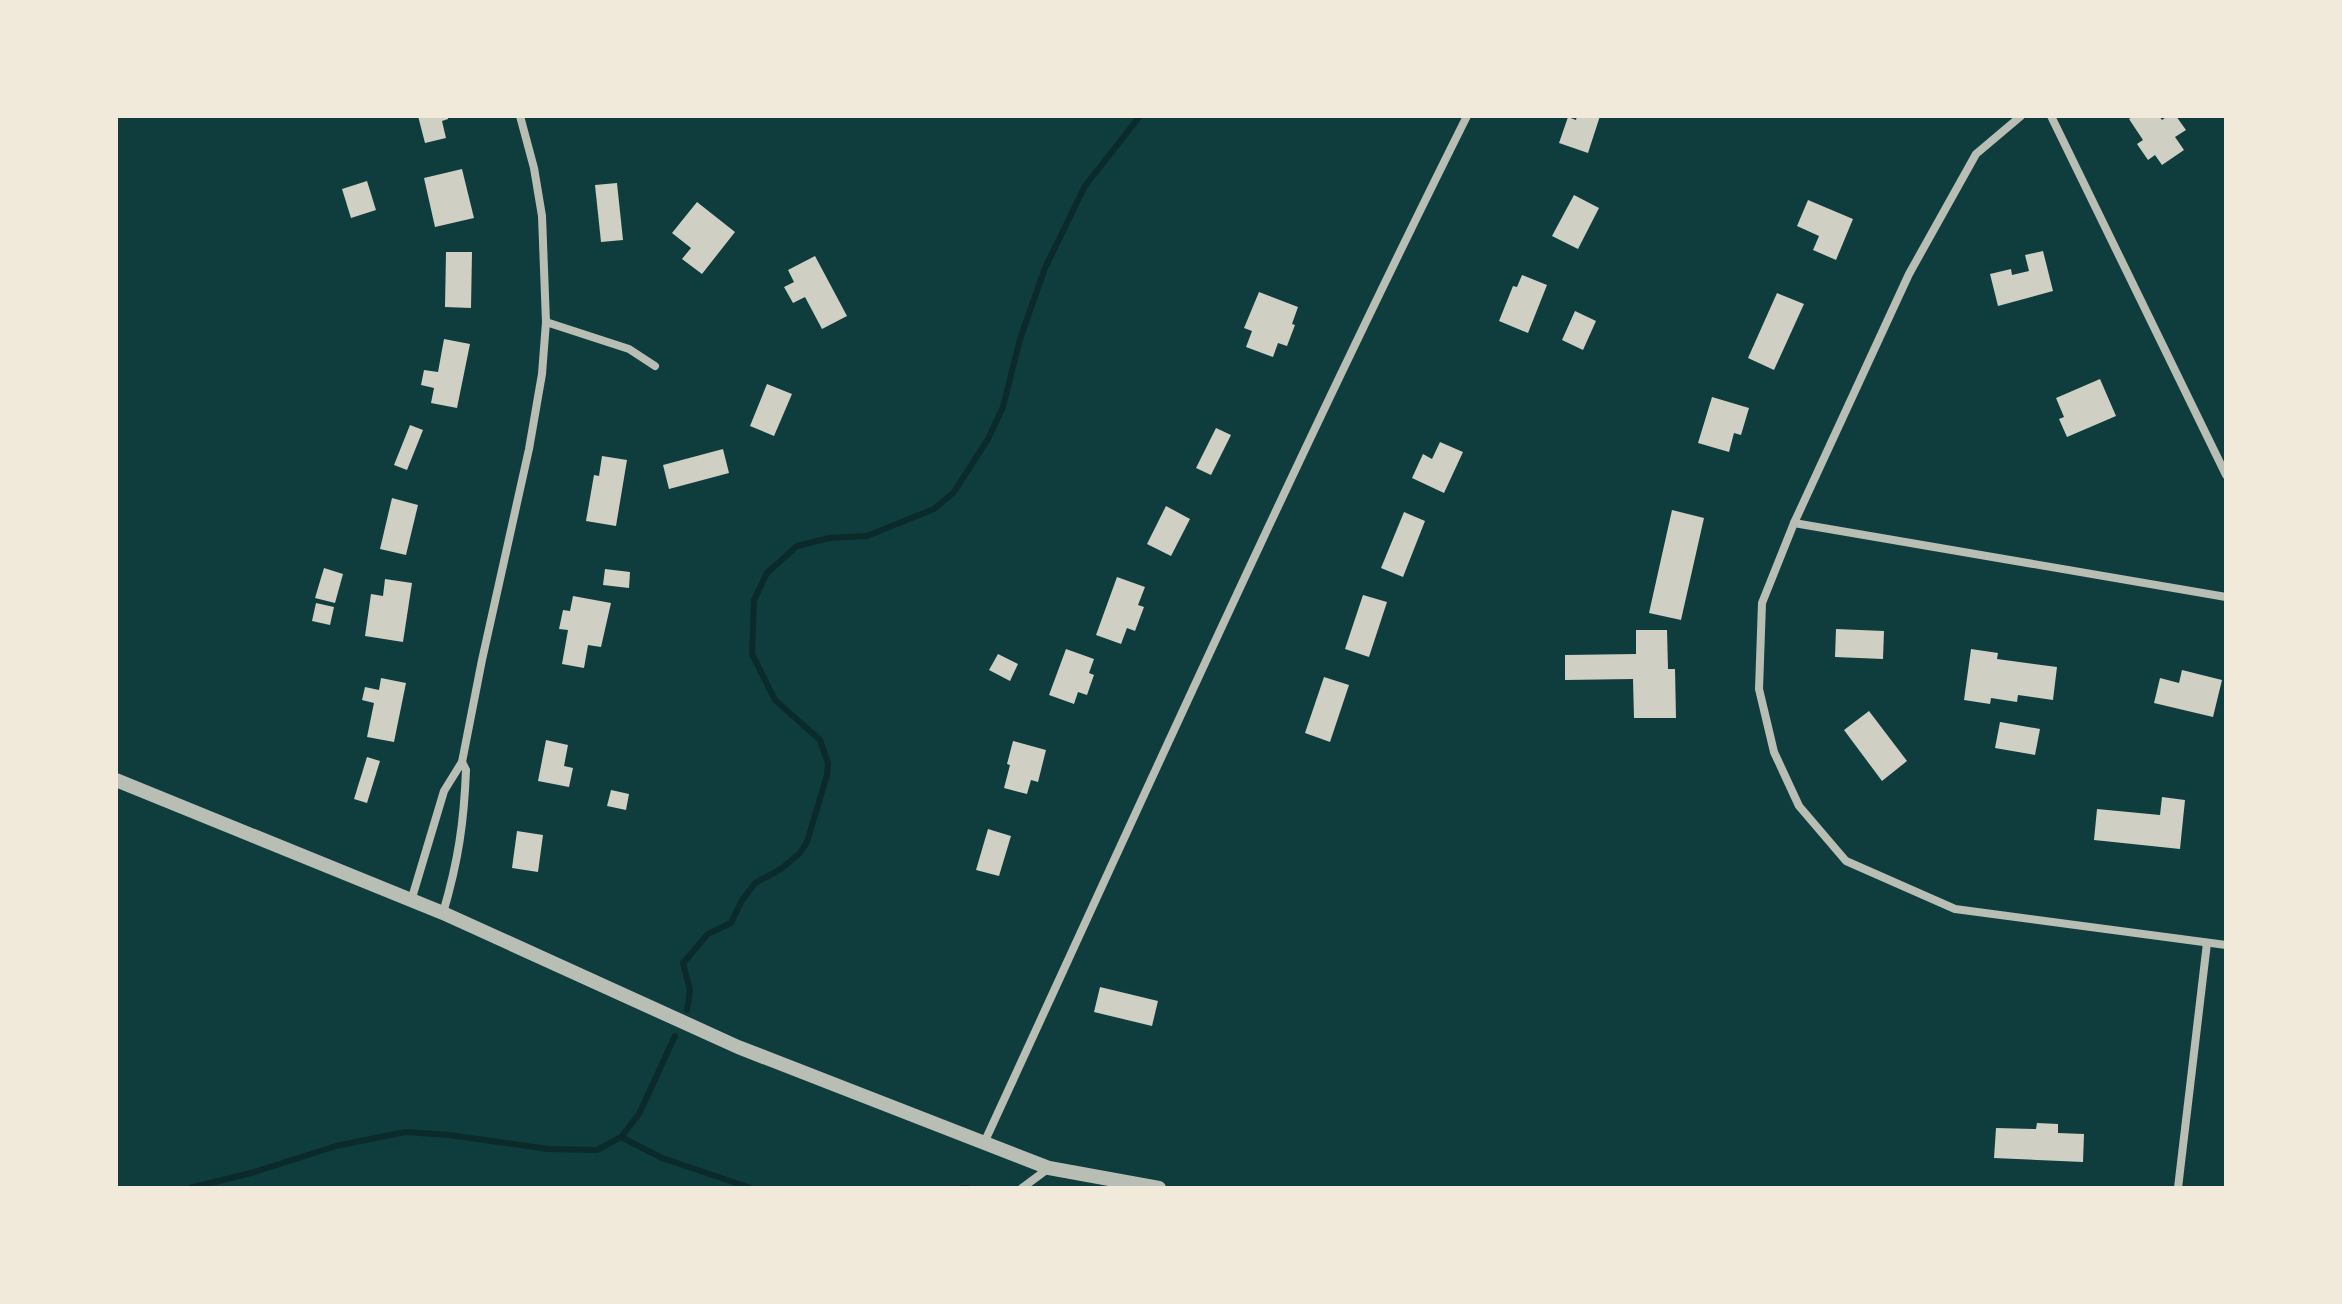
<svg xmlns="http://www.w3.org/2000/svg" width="2342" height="1304" font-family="'Noto Sans',sans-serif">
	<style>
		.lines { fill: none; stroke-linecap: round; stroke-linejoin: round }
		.stream { stroke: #0a2a2b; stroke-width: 6 }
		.building { fill: #cfcfc3 }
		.minor { stroke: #b8beb3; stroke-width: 8 }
		.tertiary { stroke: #b8beb3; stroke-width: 14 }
	</style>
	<rect width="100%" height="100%" fill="#0f3d3e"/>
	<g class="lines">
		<!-- stream -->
		<g class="stream">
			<path d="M687,1010L690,990L683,963L708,934L731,923L741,902L755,883L781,869L800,853L807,842L827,775L828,763L820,740L775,700L752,654L754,600L767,573L797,546L829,538L867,536L934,509L954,492L988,439L1003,407L1020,339L1045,268L1085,186L1140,116"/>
			<path d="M621,1137L662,1158L751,1188"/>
			<path d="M190,1188L251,1173L336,1146L405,1132L449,1135L548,1149L597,1150L621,1137L639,1114L675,1036"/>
			<path d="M961,1188H968"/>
		</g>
	</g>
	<!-- building -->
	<g class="building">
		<path d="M418,116H448V119L442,121L446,138L425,143Z"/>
		<path d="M1577,116H1600L1588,153L1559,143L1568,117L1576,120Z"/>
		<path d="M2134,116H2159L2162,120L2168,116H2176L2186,130L2175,137L2184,150L2162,165L2155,155L2148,160L2137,144L2143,140L2129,119Z"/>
		<path d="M462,169L474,218L435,227L424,178Z"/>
		<path d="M367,181L376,210L351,218L342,189Z"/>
		<path d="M617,183L623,240L601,242L595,185Z"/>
		<path d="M1574,195L1599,208L1578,249L1552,236Z"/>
		<path d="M1808,200L1853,219L1836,260L1813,250L1819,236L1797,226Z"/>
		<path d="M697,202L735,232L702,274L682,259L691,248L672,233Z"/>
		<path d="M2043,251L2053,291L1998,306L1990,274L2011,269L2012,275L2029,271L2025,255Z"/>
		<path d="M446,252H472L471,308L445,307Z"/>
		<path d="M815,256L847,316L822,329L805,297L793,303L784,287L794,282L788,270Z"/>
		<path d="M1522,275L1547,285L1528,333L1499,321L1513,286L1517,287Z"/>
		<path d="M1259,292L1298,307L1292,324L1295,325L1287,346L1278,343L1273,357L1246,347L1252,331L1244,328Z"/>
		<path d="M1777,293L1804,304L1774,370L1748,358Z"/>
		<path d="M1575,311L1596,321L1583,350L1562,340Z"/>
		<path d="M444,339L470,344L457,408L431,403L434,388L421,385L424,370L438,372Z"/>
		<path d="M2100,379L2116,416L2067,437L2059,419L2064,417L2056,398Z"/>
		<path d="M767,384L792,394L774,436L750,426Z"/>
		<path d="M1712,397L1749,408L1741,435L1734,433L1729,452L1698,443Z"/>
		<path d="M410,425L423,430L407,470L394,465Z"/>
		<path d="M1216,428L1231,435L1211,475L1196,468Z"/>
		<path d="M1440,442L1463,452L1444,493L1412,478L1423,454L1432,459Z"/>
		<path d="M723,449L729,473L669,489L663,465Z"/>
		<path d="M602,456L627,460L616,526L586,521L594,475L599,476Z"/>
		<path d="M392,498L418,505L406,555L380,549Z"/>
		<path d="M1166,506L1190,519L1171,556L1147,544Z"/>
		<path d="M1672,510L1704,518L1681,620L1649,613Z"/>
		<path d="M1404,512L1425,521L1403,577L1381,568Z"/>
		<path d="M324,568L343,574L335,603L315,598Z"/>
		<path d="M605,569L630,572L629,588L603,585Z"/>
		<path d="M1117,577L1145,587L1138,605L1144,607L1135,631L1127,628L1121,644L1096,635Z"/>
		<path d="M385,579L412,583L403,642L365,636L371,594L383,596Z"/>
		<path d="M1363,595L1387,602L1369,657L1345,649Z"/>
		<path d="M573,596L611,603L601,647L588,645L584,668L562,664L568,630L559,629L563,610L570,611Z"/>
		<path d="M316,603L334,607L330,625L312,621Z"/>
		<path d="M1836,629L1884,631L1883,659L1835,657Z"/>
		<path d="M1636,630H1667L1668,669H1675L1676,718H1634L1633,679L1565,680V655L1636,654Z"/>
		<path d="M1066,649L1094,659L1089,673L1094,675L1087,695L1078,692L1074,704L1049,695Z"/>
		<path d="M1971,649L1998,653L1997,659L2057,667L2053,700L2018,695L2017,702L1991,698L1990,704L1964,700Z"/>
		<path d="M998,654L1018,664L1010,681L989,670Z"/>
		<path d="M2182,670L2222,680L2213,717L2154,703L2160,678L2179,683Z"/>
		<path d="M1324,677L1349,685L1330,742L1305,733Z"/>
		<path d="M381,678L406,683L394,742L367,737L374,703L362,700L365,687L379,690Z"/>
		<path d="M1869,711L1907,761L1882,781L1844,730Z"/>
		<path d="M2000,722L2040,729L2035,755L1995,748Z"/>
		<path d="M546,740L568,745L564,766L573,768L569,787L538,781Z"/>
		<path d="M1013,741L1046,750L1038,782L1031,780L1027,794L1004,788L1010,765L1007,764Z"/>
		<path d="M367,757L380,761L367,803L354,799Z"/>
		<path d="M611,790L629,794L626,810L607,806Z"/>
		<path d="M2162,797L2185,800L2180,849L2094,840L2097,809L2160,815Z"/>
		<path d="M988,829L1011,836L999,876L976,870Z"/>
		<path d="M517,831L543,835L538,872L512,868Z"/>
		<path d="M1100,987L1158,1001L1152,1026L1094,1012Z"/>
		<path d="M2037,1123L2058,1124V1133L2084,1134L2083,1162L1994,1158L1996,1128L2036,1129Z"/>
	</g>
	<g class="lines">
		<!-- minor -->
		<g class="minor">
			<path d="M2021,116L1976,154L1909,274L1794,523L1762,603L1759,689L1774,752L1799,806L1846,861L1955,909L2226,945"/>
			<path d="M2051,116L2226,475"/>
			<path d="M546,322L629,349L655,366"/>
			<path d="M1794,523L2226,597"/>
			<path d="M411,901L444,791L462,762L482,660L529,449L542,374L546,322L542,216L534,168L520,116"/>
			<path d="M443,913C458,862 464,823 466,770L462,762"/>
			<path d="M984,1143C1142,800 1298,454 1467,116"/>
			<path d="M1022,1188L1049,1168"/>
			<path d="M2178,1188L2207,943"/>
		</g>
		<!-- tertiary -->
		<path class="tertiary" d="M116,780L443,913L738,1047L1049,1168L1159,1188"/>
	</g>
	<!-- border -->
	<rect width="2342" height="1304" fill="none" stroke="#f1e9da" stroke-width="236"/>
</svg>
